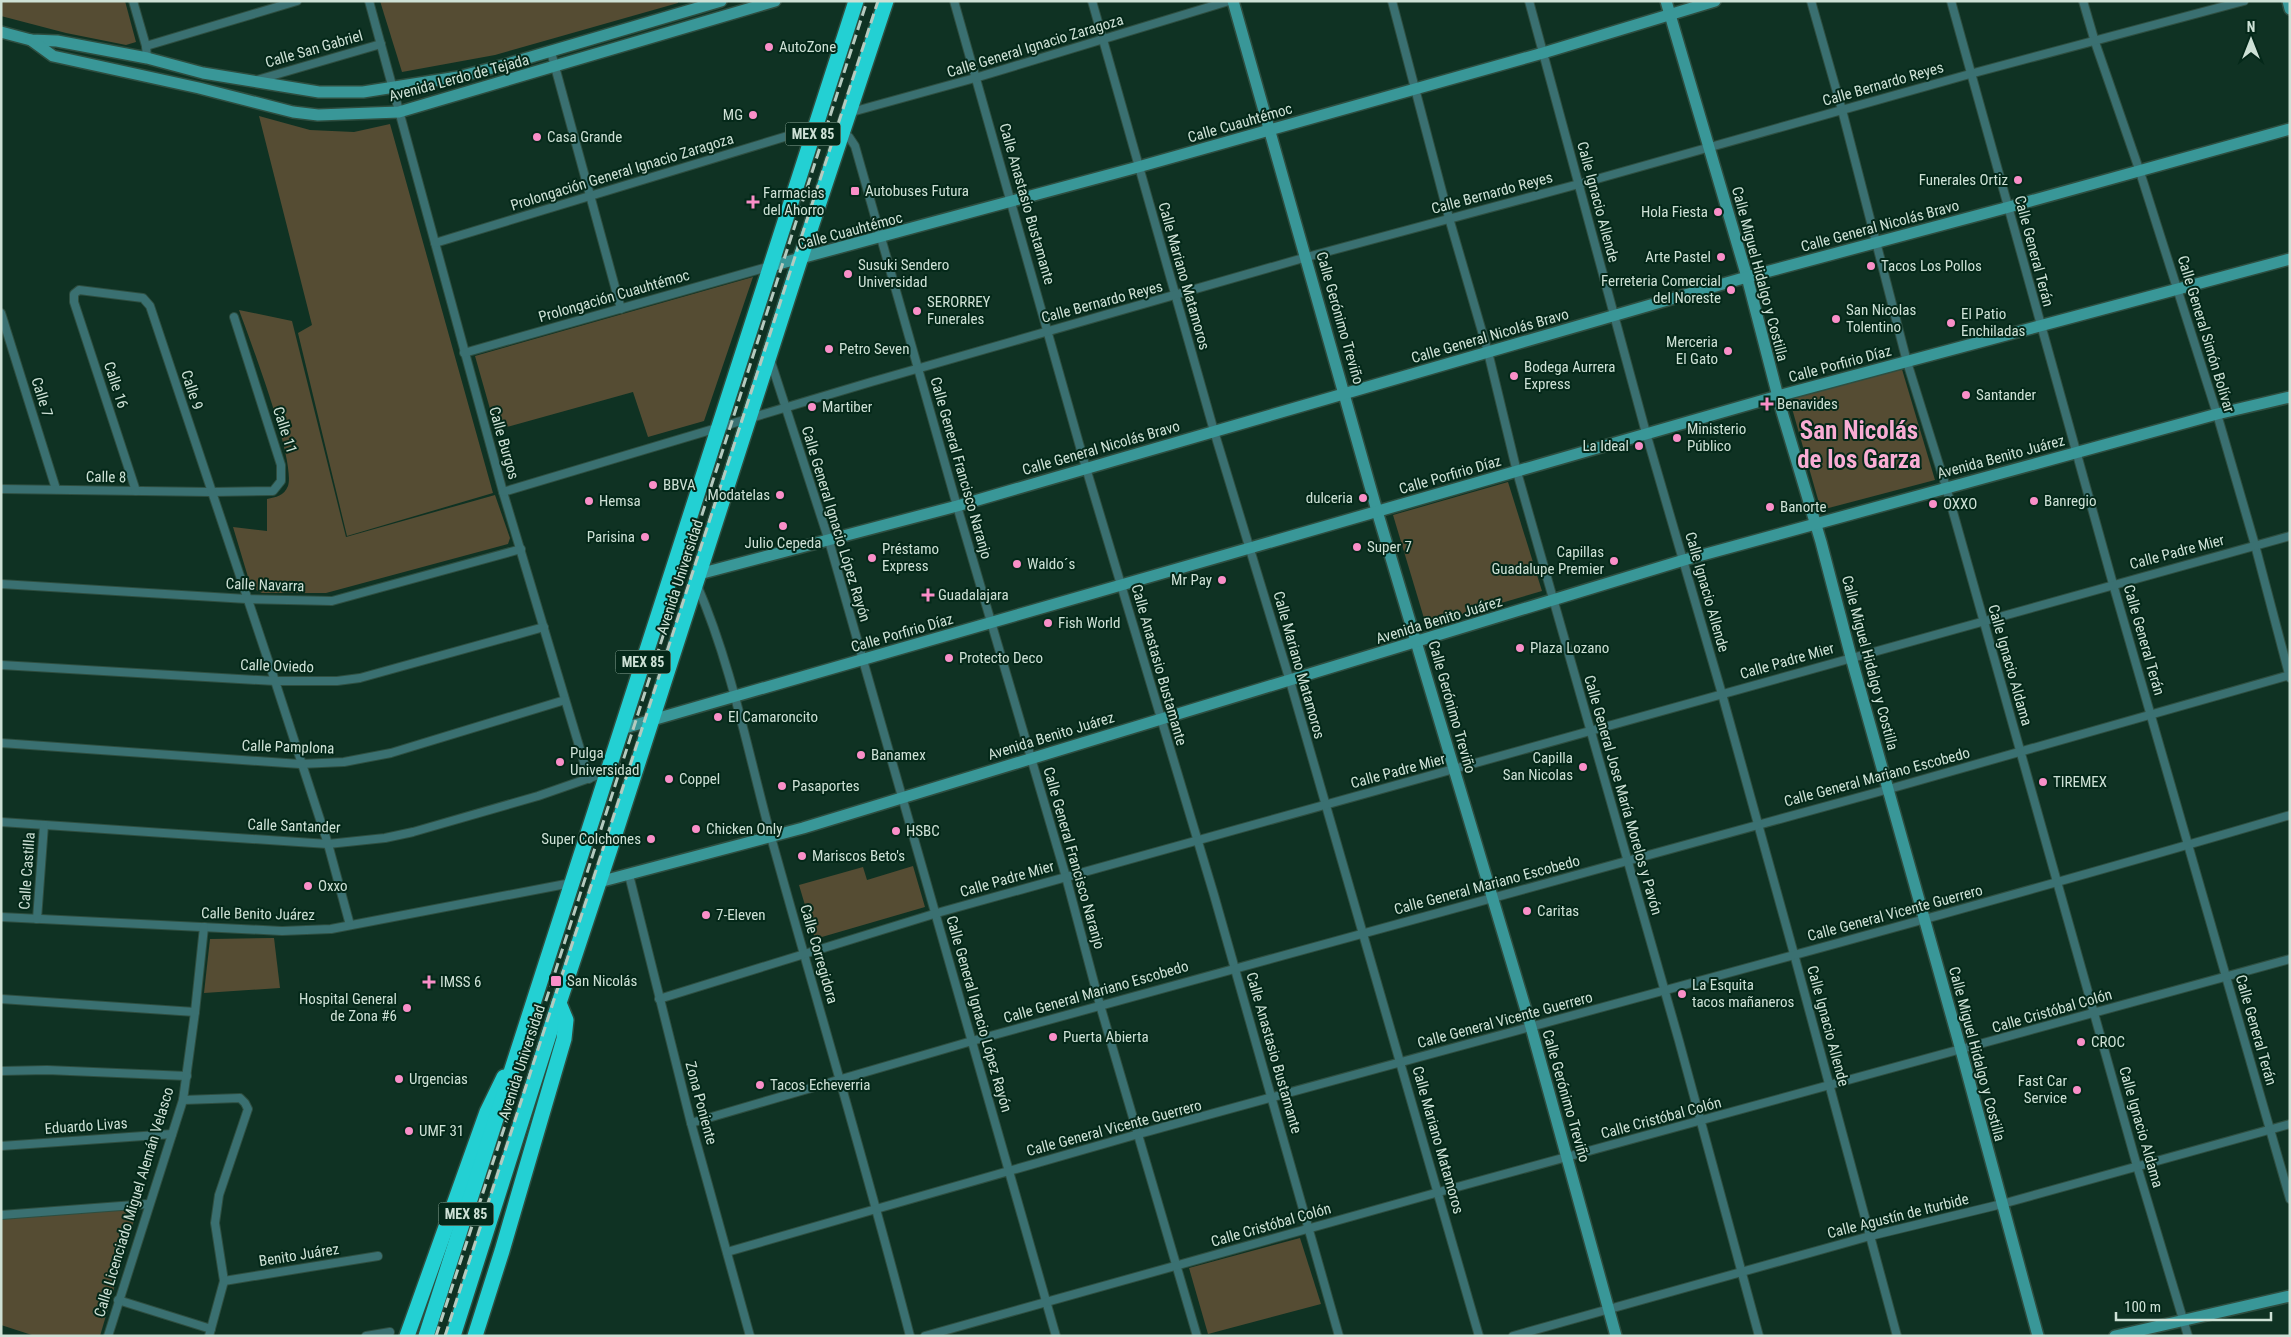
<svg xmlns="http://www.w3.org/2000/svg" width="2291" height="1337" font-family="'Roboto Condensed',sans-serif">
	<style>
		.green { fill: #554c33 }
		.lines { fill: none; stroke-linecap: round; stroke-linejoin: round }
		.street-casing { stroke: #2e4e40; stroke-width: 10 }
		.secondary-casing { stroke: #2e4e40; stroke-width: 14 }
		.highway-casing { stroke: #2e4e40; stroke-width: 18 }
		.street { stroke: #3a7071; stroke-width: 8 }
		.secondary { stroke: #399798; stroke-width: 11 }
		.highway { stroke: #23d0d3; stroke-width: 15 }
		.rail { stroke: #b5cabf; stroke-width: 3; stroke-dasharray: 10 5; stroke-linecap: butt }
		.poi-dot { fill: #f98fc8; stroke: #042819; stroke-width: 2 }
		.labels { text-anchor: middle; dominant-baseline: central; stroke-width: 4; stroke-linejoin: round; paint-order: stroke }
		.shield { fill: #042819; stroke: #91aa9d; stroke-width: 1 }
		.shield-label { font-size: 14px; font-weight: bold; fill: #cee1d6 }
		.street-label { font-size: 15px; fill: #cee1d6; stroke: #042819 }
		.poi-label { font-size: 15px; fill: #cee1d6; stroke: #042819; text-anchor: start }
		.town-label { font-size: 25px; font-weight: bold; fill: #f9add4; stroke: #042819 }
	</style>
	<rect width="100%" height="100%" fill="#0f3223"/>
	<!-- green -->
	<g class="green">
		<path d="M1,1H125L136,42L126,45L66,33L1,16Z"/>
		<path d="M380,1H678V3L495,55L402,72Z"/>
		<path d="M259,116L310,130L354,132L390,124L493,493L347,536L298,333L312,325Z"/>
		<path d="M753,277L704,421L648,437L633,392L496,430L475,356Z"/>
		<path d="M239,310L292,321L346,537L495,495L510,538L508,544L326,593H262L251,587L233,527L267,531V499C276,497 284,496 288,486C296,461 250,340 239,310Z"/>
		<path d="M1901,366L1935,480L1821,510L1789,398Z"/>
		<path d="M1508,482L1542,591L1426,625L1393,515Z"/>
		<path d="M913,866L925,907L815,939L799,885L863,867L867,880Z"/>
		<path d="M274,938L280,988L204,993L210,939Z"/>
		<path d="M138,1207L100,1336H35L1,1325V1219Z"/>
		<path d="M1300,1238L1321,1304L1208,1334L1189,1268Z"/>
	</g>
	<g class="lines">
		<defs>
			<g id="street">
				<path d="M133,1L146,46L147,58"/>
				<path d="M369,1L503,492L589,779"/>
				<path d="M954,1L1086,468L1214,895L1339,1336"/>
				<path d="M1092,1L1214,431L1290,681L1479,1336"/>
				<path d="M1392,1L1449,218L1488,352L1517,472L1679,1041L1759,1336"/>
				<path d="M1529,1L1646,433L1722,694L1794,954L1897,1336"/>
				<path d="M1811,1L1842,110L1907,362L1946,487L2137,1166L2188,1336"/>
				<path d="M1951,1L2113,584L2290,1199"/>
				<path d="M2083,1L2095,42L2140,172L2217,414L2255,545L2290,678"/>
				<path d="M146,46L297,1"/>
				<path d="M551,52L621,309"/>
				<path d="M257,80L381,44"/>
				<path d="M848,113L975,78L1229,1"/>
				<path d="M842,133L849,137L855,146L957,506L1066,877L1100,1005L1197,1336"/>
				<path d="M435,243L814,128"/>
				<path d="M1,313L56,489"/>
				<path d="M464,353L771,266"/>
				<path d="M770,359L829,541L1056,1336"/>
				<path d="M1,489L211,492L273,491L281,481V465L234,317"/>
				<path d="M136,491L74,302V294L79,290L143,298L150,306L275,681L328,844L350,925"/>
				<path d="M503,492L871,382L1307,257L1579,184L1970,74L2244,1"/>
				<path d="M1,584L247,599L332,601L521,549"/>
				<path d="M697,585C732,666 748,753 771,837C817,1003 867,1169 910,1336"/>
				<path d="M1,665L275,681H337L360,678L544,627"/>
				<path d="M1,743L300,764L344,762L391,753L565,700"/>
				<path d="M1,822L328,844L385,838L413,832L538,796L607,772"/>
				<path d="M629,875L691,1123L750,1336"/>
				<path d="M1,917L282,931L331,929L571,883"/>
				<path d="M37,919L44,825"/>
				<path d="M1,999L195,1012"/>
				<path d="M659,999L937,913L2290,536"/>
				<path d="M1,1071L47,1070L187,1076"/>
				<path d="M183,1100L240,1098L245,1103L248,1109L219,1195L215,1223L224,1281L209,1336"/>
				<path d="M691,1123L972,1041L1889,789L2290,675"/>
				<path d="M1,1146L172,1134"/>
				<path d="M1,1215L148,1204"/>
				<path d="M727,1252C863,1213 999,1173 1135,1135C1520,1028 1906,928 2290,815"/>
				<path d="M224,1281L378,1256"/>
				<path d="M118,1300L211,1329"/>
				<path d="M108,1336L183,1100L195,1012L204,927"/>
				<path d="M366,1336L390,1332"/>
				<path d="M925,1336L1439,1192L2290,959"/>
				<path d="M1513,1336L1870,1236L2002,1204L2290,1124"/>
			</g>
			<g id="secondary">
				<path d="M1233,1L1377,511L1531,1027L1616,1336"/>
				<path d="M1666,1L1747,277L1782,412L1821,542L1851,657L1961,1050L2038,1336"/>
				<path d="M2288,1L2290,9"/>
				<path d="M1,32L31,40L57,41L147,58L203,73L319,92H363L458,77L504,65L721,1"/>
				<path d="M31,40L53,56L199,88L293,112L318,115L399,112L775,1"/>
				<path d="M771,266L1138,167L1543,53L1715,1"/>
				<path d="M699,574L957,506L1747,277L2009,207L2290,129"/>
				<path d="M621,729L1778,396L2290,259"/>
				<path d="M599,882L803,828L1684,560L2217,414L2290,397"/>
				<path d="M2115,1336L2290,1296"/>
			</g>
			<g id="highway">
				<path d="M407,1336L487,1112L504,1077"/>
				<path d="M426,1336C573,892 709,445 856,1"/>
				<path d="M453,1336L559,1003L616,831L800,260L886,1"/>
				<path d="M475,1336L502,1251L564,1039L566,1020L559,1003"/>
			</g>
		</defs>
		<!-- street casing -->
		<use href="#street" class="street-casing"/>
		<!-- secondary casing -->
		<use href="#secondary" class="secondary-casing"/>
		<!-- highway casing -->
		<use href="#highway" class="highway-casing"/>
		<!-- street -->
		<use href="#street" class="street"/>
		<!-- secondary -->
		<use href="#secondary" class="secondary"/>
		<!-- highway -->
		<use href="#highway" class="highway"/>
		<!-- rail -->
		<g class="rail">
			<path d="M532,1044L867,1"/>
			<path d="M436,1336L513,1101"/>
			<path d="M445,1336L878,1"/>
		</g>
	</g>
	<!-- markers -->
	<g class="poi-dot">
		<circle cx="769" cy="47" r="5"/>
		<circle cx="753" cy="115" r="5"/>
		<circle cx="537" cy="137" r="5"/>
		<circle cx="2018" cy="180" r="5"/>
		<rect x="850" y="186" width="10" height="10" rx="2.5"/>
		<path d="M750.5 194.5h5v5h5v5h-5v5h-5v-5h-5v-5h5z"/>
		<circle cx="1718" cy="212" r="5"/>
		<circle cx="1721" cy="257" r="5"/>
		<circle cx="1871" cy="266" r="5"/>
		<circle cx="848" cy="274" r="5"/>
		<circle cx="1731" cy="290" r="5"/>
		<circle cx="917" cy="311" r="5"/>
		<circle cx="1836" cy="319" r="5"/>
		<circle cx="1951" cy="323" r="5"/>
		<circle cx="829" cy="349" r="5"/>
		<circle cx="1728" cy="351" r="5"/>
		<circle cx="1514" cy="376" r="5"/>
		<circle cx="1966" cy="395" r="5"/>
		<path d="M1764.5 396.5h5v5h5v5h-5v5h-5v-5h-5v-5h5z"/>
		<circle cx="812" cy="407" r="5"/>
		<circle cx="1677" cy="438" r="5"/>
		<circle cx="1639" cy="446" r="5"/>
		<circle cx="653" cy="485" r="5"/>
		<circle cx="780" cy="495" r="5"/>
		<circle cx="1363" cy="498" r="5"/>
		<circle cx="589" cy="501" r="5"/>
		<circle cx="2034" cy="501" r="5"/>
		<circle cx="1933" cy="504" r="5"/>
		<circle cx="1770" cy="507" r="5"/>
		<circle cx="783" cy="526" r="5"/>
		<circle cx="645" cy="537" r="5"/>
		<circle cx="1357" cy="547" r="5"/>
		<circle cx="872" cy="558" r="5"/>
		<circle cx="1614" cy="561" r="5"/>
		<circle cx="1017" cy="564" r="5"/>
		<circle cx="1222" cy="580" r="5"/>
		<path d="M925.5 587.5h5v5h5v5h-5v5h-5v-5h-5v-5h5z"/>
		<circle cx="1048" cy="623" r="5"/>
		<circle cx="1520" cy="648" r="5"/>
		<circle cx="949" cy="658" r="5"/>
		<circle cx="718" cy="717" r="5"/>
		<circle cx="861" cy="755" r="5"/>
		<circle cx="560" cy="762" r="5"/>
		<circle cx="1583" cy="767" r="5"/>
		<circle cx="669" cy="779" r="5"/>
		<circle cx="2043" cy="782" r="5"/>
		<circle cx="782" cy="786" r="5"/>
		<circle cx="696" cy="829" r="5"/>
		<circle cx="896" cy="831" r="5"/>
		<circle cx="651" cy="839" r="5"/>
		<circle cx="802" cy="856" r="5"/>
		<circle cx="308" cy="886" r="5"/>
		<circle cx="1527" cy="911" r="5"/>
		<circle cx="706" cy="915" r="5"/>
		<rect x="550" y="975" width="12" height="12" rx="2.5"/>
		<path d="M426.5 974.5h5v5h5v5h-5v5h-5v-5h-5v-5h5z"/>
		<circle cx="1682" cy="994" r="5"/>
		<circle cx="407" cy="1008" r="5"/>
		<circle cx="1053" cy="1037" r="5"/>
		<circle cx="2081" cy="1042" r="5"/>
		<circle cx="399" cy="1079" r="5"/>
		<circle cx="760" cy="1085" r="5"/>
		<circle cx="2077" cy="1090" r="5"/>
		<circle cx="409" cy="1131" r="5"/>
	</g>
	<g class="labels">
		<!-- shield labels -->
		<g class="shield">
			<rect x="785.5" y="122.5" width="55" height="23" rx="4"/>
			<rect x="615.5" y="650.5" width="55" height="23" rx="4"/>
			<rect x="438.5" y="1202.5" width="55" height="23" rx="4"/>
		</g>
		<g class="shield-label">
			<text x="813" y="134">MEX 85</text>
			<text x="643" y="662">MEX 85</text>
			<text x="466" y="1214">MEX 85</text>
		</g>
		<!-- street labels -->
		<g class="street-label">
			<text transform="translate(1035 46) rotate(-17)">Calle General Ignacio Zaragoza</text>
			<text transform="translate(314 49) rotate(-16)">Calle San Gabriel</text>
			<text transform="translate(459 78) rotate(-15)">Avenida Lerdo de Tejada</text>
			<text transform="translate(1883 84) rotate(-16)">Calle Bernardo Reyes</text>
			<text transform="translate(1240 123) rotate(-16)">Calle Cuauhtémoc</text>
			<text transform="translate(622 172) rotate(-17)">Prolongación General Ignacio Zaragoza</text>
			<text transform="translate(1492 193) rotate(-15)">Calle Bernardo Reyes</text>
			<text transform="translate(1598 202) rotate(75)">Calle Ignacio Allende</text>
			<text transform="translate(1027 204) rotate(74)">Calle Anastasio Bustamante</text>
			<text transform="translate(1880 226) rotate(-15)">Calle General Nicolás Bravo</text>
			<text transform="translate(850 231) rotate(-15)">Calle Cuauhtémoc</text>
			<text transform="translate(2034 251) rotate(75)">Calle General Terán</text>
			<text transform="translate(1760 274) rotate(75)">Calle Miguel Hidalgo y Costilla</text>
			<text transform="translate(1184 276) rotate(74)">Calle Mariano Matamoros</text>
			<text transform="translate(614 296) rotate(-16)">Prolongación Cuauhtémoc</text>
			<text transform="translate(1102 302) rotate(-15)">Calle Bernardo Reyes</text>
			<text transform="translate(1340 318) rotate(74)">Calle Gerónimo Treviño</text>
			<text transform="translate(2206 334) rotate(73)">Calle General Simón Bolívar</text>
			<text transform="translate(1490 336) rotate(-16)">Calle General Nicolás Bravo</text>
			<text transform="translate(1840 364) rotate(-15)">Calle Porfirio Díaz</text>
			<text transform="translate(116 385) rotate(72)">Calle 16</text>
			<text transform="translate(192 390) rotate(72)">Calle 9</text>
			<text transform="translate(42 397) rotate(73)">Calle 7</text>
			<text transform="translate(285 430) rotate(72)">Calle 11</text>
			<text transform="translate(504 443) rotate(74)">Calle Burgos</text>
			<text transform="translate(1101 448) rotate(-16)">Calle General Nicolás Bravo</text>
			<text transform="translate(2001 457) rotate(-15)">Avenida Benito Juárez</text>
			<text transform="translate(961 468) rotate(74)">Calle General Francisco Naranjo</text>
			<text transform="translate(1450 475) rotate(-16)">Calle Porfirio Díaz</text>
			<text transform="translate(106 477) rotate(1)">Calle 8</text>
			<text transform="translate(836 524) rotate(73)">Calle General Ignacio López Rayón</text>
			<text transform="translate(2177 552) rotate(-15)">Calle Padre Mier</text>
			<text transform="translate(680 577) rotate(-72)">Avenida Universidad</text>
			<text transform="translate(265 585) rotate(2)">Calle Navarra</text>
			<text transform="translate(1707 592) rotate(74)">Calle Ignacio Allende</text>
			<text transform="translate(1439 620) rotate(-17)">Avenida Benito Juárez</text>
			<text transform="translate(902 633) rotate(-16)">Calle Porfirio Díaz</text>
			<text transform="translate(2144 640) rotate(74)">Calle General Terán</text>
			<text transform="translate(1787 661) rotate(-16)">Calle Padre Mier</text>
			<text transform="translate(1870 663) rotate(75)">Calle Miguel Hidalgo y Costilla</text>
			<text transform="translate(1159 665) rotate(74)">Calle Anastasio Bustamante</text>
			<text transform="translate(1299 665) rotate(74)">Calle Mariano Matamoros</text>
			<text transform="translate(2010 665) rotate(74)">Calle Ignacio Aldama</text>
			<text transform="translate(277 666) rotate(2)">Calle Oviedo</text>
			<text transform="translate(1452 707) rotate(74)">Calle Gerónimo Treviño</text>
			<text transform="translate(1051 736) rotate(-17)">Avenida Benito Juárez</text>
			<text transform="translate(288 747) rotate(2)">Calle Pamplona</text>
			<text transform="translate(1398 771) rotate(-15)">Calle Padre Mier</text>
			<text transform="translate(1877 777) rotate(-15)">Calle General Mariano Escobedo</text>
			<text transform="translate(1623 795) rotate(74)">Calle General Jose María Morelos y Pavón</text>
			<text transform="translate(294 826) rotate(2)">Calle Santander</text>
			<text transform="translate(1074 858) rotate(74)">Calle General Francisco Naranjo</text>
			<text transform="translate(27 871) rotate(-86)">Calle Castilla</text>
			<text transform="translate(1007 879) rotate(-16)">Calle Padre Mier</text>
			<text transform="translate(1487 885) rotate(-15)">Calle General Mariano Escobedo</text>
			<text transform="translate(1895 913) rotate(-15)">Calle General Vicente Guerrero</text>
			<text transform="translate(258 914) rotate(1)">Calle Benito Juárez</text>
			<text transform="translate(819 954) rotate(74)">Calle Corregidora</text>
			<text transform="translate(1096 992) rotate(-16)">Calle General Mariano Escobedo</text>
			<text transform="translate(2052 1011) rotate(-16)">Calle Cristóbal Colón</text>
			<text transform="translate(979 1014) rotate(74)">Calle General Ignacio López Rayón</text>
			<text transform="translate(1505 1020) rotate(-15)">Calle General Vicente Guerrero</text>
			<text transform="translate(1828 1026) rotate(75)">Calle Ignacio Allende</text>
			<text transform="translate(2256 1030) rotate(74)">Calle General Terán</text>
			<text transform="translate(1274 1053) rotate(74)">Calle Anastasio Bustamante</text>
			<text transform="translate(1977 1054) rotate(75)">Calle Miguel Hidalgo y Costilla</text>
			<text transform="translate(522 1062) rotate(-72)">Avenida Universidad</text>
			<text transform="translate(1566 1096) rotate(74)">Calle Gerónimo Treviño</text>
			<text transform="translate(701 1103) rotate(75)">Zona Poniente</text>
			<text transform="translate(1661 1118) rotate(-15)">Calle Cristóbal Colón</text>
			<text transform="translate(86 1126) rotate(-4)">Eduardo Livas</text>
			<text transform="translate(2141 1127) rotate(74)">Calle Ignacio Aldama</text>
			<text transform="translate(1114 1128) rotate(-15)">Calle General Vicente Guerrero</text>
			<text transform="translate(1438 1140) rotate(74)">Calle Mariano Matamoros</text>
			<text transform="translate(134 1202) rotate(-73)">Calle Licenciado Miguel Alemán Velasco</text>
			<text transform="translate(1898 1216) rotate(-14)">Calle Agustín de Iturbide</text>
			<text transform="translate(1271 1225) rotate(-16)">Calle Cristóbal Colón</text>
			<text transform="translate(299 1255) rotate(-9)">Benito Juárez</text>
		</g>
		<!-- poi labels -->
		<g class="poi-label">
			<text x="779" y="47">AutoZone</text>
			<text x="743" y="115" text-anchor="end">MG</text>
			<text x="547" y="137">Casa Grande</text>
			<text x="2008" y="180" text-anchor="end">Funerales Ortiz</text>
			<text x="865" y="191">Autobuses Futura</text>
			<text x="763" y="193">Farmacias<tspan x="763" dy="17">del Ahorro</tspan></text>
			<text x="1708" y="212" text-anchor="end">Hola Fiesta</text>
			<text x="1711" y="257" text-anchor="end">Arte Pastel</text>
			<text x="858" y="265">Susuki Sendero<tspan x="858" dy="17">Universidad</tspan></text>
			<text x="1881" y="266">Tacos Los Pollos</text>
			<text x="1721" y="281" text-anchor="end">Ferreteria Comercial<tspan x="1721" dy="17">del Noreste</tspan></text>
			<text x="927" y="302">SERORREY<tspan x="927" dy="17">Funerales</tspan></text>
			<text x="1846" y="310">San Nicolas<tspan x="1846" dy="17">Tolentino</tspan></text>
			<text x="1961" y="314">El Patio<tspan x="1961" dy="17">Enchiladas</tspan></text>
			<text x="1718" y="342" text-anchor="end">Merceria<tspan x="1718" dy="17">El Gato</tspan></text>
			<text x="839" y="349">Petro Seven</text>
			<text x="1524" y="367">Bodega Aurrera<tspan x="1524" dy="17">Express</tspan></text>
			<text x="1976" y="395">Santander</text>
			<text x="1777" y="404">Benavides</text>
			<text x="822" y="407">Martiber</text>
			<text x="1687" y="429">Ministerio<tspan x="1687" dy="17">Público</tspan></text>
			<text x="1629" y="446" text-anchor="end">La Ideal</text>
			<text x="663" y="485">BBVA</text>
			<text x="770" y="495" text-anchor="end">Modatelas</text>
			<text x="1353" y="498" text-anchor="end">dulceria</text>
			<text x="599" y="501">Hemsa</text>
			<text x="2044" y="501">Banregio</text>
			<text x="1943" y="504">OXXO</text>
			<text x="1780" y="507">Banorte</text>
			<text x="635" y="537" text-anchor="end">Parisina</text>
			<text x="783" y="543" text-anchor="middle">Julio Cepeda</text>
			<text x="1367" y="547">Super 7</text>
			<text x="882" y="549">Préstamo<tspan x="882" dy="17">Express</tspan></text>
			<text x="1604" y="552" text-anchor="end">Capillas<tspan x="1604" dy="17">Guadalupe Premier</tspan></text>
			<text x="1027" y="564">Waldo´s</text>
			<text x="1212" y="580" text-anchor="end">Mr Pay</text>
			<text x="938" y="595">Guadalajara</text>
			<text x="1058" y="623">Fish World</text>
			<text x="1530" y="648">Plaza Lozano</text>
			<text x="959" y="658">Protecto Deco</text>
			<text x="728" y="717">El Camaroncito</text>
			<text x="570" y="753">Pulga<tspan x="570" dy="17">Universidad</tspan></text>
			<text x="871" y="755">Banamex</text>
			<text x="1573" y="758" text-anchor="end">Capilla<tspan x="1573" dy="17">San Nicolas</tspan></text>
			<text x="679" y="779">Coppel</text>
			<text x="2053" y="782">TIREMEX</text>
			<text x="792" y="786">Pasaportes</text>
			<text x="706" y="829">Chicken Only</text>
			<text x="906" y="831">HSBC</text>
			<text x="641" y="839" text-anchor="end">Super Colchones</text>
			<text x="812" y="856">Mariscos Beto's</text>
			<text x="318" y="886">Oxxo</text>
			<text x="1537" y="911">Caritas</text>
			<text x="716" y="915">7-Eleven</text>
			<text x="567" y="981">San Nicolás</text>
			<text x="440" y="982">IMSS 6</text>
			<text x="1692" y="985">La Esquita<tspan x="1692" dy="17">tacos mañaneros</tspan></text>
			<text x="397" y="999" text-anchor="end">Hospital General<tspan x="397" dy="17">de Zona #6</tspan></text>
			<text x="1063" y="1037">Puerta Abierta</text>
			<text x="2091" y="1042">CROC</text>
			<text x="409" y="1079">Urgencias</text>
			<text x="2067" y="1081" text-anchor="end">Fast Car<tspan x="2067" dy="17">Service</tspan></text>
			<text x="770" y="1085">Tacos Echeverria</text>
			<text x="419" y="1131">UMF 31</text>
		</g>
		<!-- town labels -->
		<g class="town-label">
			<text x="1859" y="430">San Nicolás<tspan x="1859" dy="29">de los Garza</tspan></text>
		</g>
	</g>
	<!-- border -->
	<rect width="2291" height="1337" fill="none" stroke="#cee1d6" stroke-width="5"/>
	<!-- north arrow -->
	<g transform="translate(2251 40)" stroke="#042819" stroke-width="4" paint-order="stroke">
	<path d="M0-4L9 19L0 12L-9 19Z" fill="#cee1d6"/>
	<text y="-8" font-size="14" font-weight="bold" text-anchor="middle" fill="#cee1d6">N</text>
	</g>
	<!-- scale -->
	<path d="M2116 1312v8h155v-8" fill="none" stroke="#cee1d6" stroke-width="2.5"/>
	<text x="2124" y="1312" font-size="15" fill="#cee1d6" stroke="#042819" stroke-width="4" paint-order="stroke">100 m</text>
</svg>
